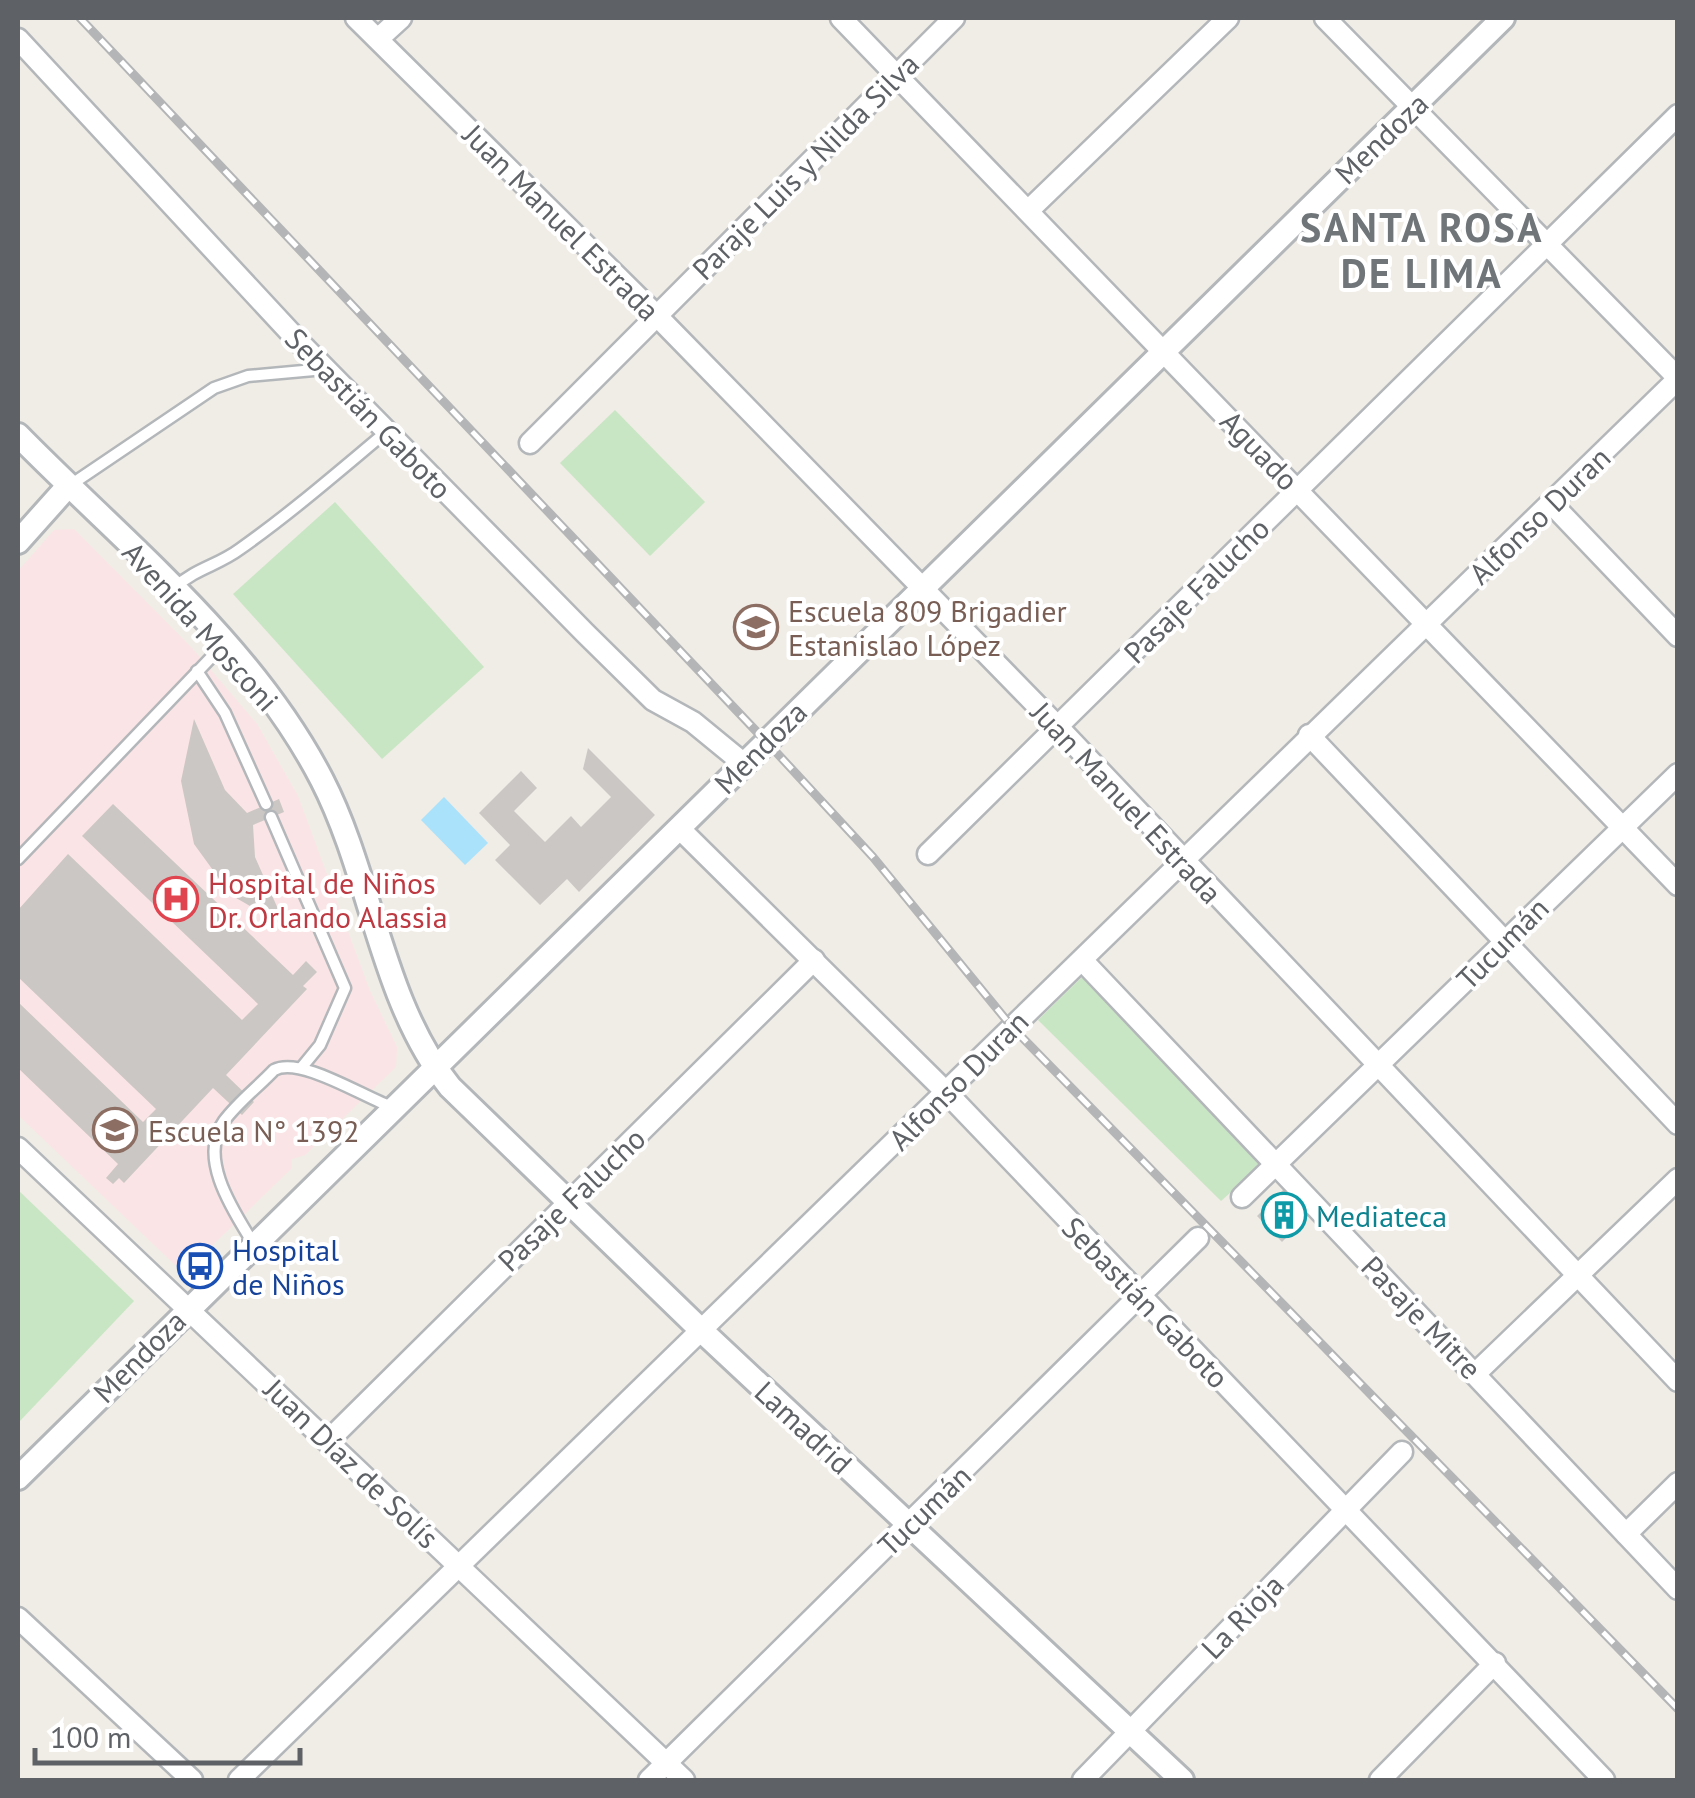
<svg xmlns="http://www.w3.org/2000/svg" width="1695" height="1798" font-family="'PT Sans',sans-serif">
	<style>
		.medical { fill: #fbe4e5 }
		.green { fill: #c8e6c4 }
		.water { fill: #aae2fc }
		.building { fill: #cbc7c4 }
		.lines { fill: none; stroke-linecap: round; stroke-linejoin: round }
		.service-casing { stroke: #b4b7ba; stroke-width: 15 }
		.minor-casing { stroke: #b4b7ba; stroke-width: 25 }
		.tertiary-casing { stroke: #b4b7ba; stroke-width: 28 }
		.service { stroke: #fff; stroke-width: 10 }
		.minor { stroke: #fff; stroke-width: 20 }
		.tertiary { stroke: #fff; stroke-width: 22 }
		.rail-casing { stroke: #b4b5b6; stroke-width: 9 }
		.rail { stroke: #fff; stroke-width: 5; stroke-dasharray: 15; stroke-linecap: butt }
		.labels { text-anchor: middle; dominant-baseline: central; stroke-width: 8; stroke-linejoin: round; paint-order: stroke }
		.street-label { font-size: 30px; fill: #5e6266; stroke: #fff }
		.education-label { font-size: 30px; fill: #785e54; stroke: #fff; text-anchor: start }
		.health-label { font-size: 30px; fill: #be3a42; stroke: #fff; text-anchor: start }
		.culture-label { font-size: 30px; fill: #0d838f; stroke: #fff; text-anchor: start }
		.transit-label { font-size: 30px; fill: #164399; stroke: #fff; text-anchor: start }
		.district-label { font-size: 40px; font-weight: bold; letter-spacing: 2.5px; fill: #6f7578; stroke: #fff }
	</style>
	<rect width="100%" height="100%" fill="#f0ece6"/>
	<!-- medical -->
	<path class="medical" d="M74,529L192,648L257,724L298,796L370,991L397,1047L396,1067L305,1155L292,1159V1168L194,1263L175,1265L18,1115V571L54,530Z"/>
	<!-- green -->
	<g class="green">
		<path d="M615,410L705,502L650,556L560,463Z"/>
		<path d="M335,502L484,667L382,759L233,594Z"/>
		<path d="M1083,976L1261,1165L1221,1201L1038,1020Z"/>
		<path d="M18,1190L134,1301L18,1423Z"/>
	</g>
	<!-- water -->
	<path class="water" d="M444,797L488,843L465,865L421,820Z"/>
	<!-- building -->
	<g class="building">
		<path d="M194,719L225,790L247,813L279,799L284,812L253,825L255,857L286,927L231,895L194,844L181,781Z"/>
		<path d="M588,748L655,815L579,892L567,879L540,905L495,860L510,845L479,813L521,771L537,788L514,811L545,842L571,816L581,827L611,797L583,769Z"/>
		<path d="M113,804L293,975L306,961L317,972L303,986L307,989L226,1075L254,1102L242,1115L213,1088L124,1183L119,1178L113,1184L106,1178L118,1164L18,1068V1002L143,1122L156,1109L18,977V910L68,854L242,1020L258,1004L82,836Z"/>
		<path d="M1285,1188L1310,1214L1282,1242L1257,1216Z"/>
	</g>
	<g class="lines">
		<defs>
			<g id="service">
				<path d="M69,486L214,388L248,376L325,369"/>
				<path d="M174,588C198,567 217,566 240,549C291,513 338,472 386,432"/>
				<path d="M197,671L225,713L266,804"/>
				<path d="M271,817L345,988L320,1045L302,1067"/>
				<path d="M18,859L224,644"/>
				<path d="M253,1243C234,1212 197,1158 224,1121C238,1102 258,1087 274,1070C300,1056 363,1097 392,1107"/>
			</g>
			<g id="minor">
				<path d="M356,18L656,315L1058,727L1678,1381"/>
				<path d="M841,18L1678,885"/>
				<path d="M1325,18L1678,378"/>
				<path d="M18,39L302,345L585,633L653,700L693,722L743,763"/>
				<path d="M378,39L401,18"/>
				<path d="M1029,210L1228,18"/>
				<path d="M530,443L954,18"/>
				<path d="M1551,503L1678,636"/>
				<path d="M1309,735L1678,1124"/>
				<path d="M681,830L946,1092L1604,1780"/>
				<path d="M928,854L1678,115"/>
				<path d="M1082,960L1678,1589"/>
				<path d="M18,1148L684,1780"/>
				<path d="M1242,1197L1678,774"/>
				<path d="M1476,1373L1678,1179"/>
				<path d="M329,1440L814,960"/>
				<path d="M1626,1534L1678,1483"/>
				<path d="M18,1618L192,1780"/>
				<path d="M239,1780L1678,379"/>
				<path d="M649,1780L1198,1238"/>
				<path d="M1083,1780L1402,1452"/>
				<path d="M1380,1780L1495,1663"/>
			</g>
			<g id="tertiary">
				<path d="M18,435C124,543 252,644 322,780C372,877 381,1001 450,1087L703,1332L1182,1780"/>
				<path d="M18,542L68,486"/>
				<path d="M18,1478L1503,18"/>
			</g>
		</defs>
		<!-- service casing -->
		<use href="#service" class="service-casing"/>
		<!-- minor casing -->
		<use href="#minor" class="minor-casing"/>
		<!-- tertiary casing -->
		<use href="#tertiary" class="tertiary-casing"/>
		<!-- service -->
		<use href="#service" class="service"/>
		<!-- minor -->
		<use href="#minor" class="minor"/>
		<!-- tertiary -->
		<use href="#tertiary" class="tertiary"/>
		<defs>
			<path id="rail" d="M80,18L776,752L873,857L1012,1027L1678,1709"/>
		</defs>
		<!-- rail casing -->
		<use href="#rail" class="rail-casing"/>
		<!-- rail -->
		<use href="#rail" class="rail"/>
	</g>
	<!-- icons -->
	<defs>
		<symbol id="school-ring" viewBox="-11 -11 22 22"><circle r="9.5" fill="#fff" stroke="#8d6e63" stroke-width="1.5"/><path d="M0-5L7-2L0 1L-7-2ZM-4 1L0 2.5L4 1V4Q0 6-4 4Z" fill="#8d6e63"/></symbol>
		<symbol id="hospital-ring" viewBox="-11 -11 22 22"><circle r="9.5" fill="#fff" stroke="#e0444e" stroke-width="1.5"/><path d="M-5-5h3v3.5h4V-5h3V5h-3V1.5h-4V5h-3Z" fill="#e0444e"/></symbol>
		<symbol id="building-ring" viewBox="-11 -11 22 22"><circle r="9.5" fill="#fff" stroke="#0f9aa8" stroke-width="1.5"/><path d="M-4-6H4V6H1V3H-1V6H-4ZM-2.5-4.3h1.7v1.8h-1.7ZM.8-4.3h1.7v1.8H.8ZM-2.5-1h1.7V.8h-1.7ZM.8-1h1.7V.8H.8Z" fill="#0f9aa8"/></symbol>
		<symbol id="bus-ring" viewBox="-11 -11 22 22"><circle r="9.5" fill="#fff" stroke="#1a4fb4" stroke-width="1.5"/><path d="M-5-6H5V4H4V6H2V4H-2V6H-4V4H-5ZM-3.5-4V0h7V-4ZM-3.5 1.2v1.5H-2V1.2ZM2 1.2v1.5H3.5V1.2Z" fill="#1a4fb4"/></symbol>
	</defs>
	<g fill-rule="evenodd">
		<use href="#school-ring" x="731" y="602" width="50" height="50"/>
		<use href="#hospital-ring" x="151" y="874" width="50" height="50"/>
		<use href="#school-ring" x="90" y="1105" width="50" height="50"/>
		<use href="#building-ring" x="1259" y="1190" width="50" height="50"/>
		<use href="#bus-ring" x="175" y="1241" width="50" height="50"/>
	</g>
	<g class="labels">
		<!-- street labels -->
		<g class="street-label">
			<text transform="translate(1381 138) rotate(-44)">Mendoza</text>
			<text transform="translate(805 166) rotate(-45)">Paraje Luis y Nilda Silva</text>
			<text transform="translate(562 222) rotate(45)">Juan Manuel Estrada</text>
			<text transform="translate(369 413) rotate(46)">Sebastián Gaboto</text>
			<text transform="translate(1260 450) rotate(46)">Aguado</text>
			<text transform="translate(1539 515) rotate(-44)">Alfonso Duran</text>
			<text transform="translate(1196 590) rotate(-45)">Pasaje Falucho</text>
			<text transform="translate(201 626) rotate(48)">Avenida Mosconi</text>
			<text transform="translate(760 747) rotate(-45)">Mendoza</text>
			<text transform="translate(1127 802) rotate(47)">Juan Manuel Estrada</text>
			<text transform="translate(1502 943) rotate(-45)">Tucumán</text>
			<text transform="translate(958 1080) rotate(-45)">Alfonso Duran</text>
			<text transform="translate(571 1199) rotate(-44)">Pasaje Falucho</text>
			<text transform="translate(1146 1302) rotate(46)">Sebastián Gaboto</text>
			<text transform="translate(1422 1317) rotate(46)">Pasaje Mitre</text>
			<text transform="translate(139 1356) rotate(-45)">Mendoza</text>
			<text transform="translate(804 1427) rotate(43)">Lamadrid</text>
			<text transform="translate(352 1463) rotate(44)">Juan Díaz de Solís</text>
			<text transform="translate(924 1510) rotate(-44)">Tucumán</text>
			<text transform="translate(1242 1616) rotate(-46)">La Rioja</text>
		</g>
		<!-- education labels -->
		<g class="education-label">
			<text x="788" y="610">Escuela 809 Brigadier<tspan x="788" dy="34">Estanislao López</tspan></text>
			<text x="148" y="1130">Escuela N° 1392</text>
		</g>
		<!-- health labels -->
		<g class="health-label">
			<text x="208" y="882">Hospital de Niños<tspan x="208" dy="34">Dr. Orlando Alassia</tspan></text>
		</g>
		<!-- culture labels -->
		<g class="culture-label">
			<text x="1316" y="1215">Mediateca</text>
		</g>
		<!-- transit labels -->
		<g class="transit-label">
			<text x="232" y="1249">Hospital<tspan x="232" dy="34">de Niños</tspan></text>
		</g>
		<!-- district labels -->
		<g class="district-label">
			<text x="1422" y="227">SANTA ROSA<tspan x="1422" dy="46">DE LIMA</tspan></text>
		</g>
	</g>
	<!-- border -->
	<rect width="1695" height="1798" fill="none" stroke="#5e6266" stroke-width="40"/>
	<!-- scale -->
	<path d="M35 1748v15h265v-15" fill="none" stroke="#5e6266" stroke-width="5"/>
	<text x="50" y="1748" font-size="30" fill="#5e6266" stroke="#ffffff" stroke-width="8" paint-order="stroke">100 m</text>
</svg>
